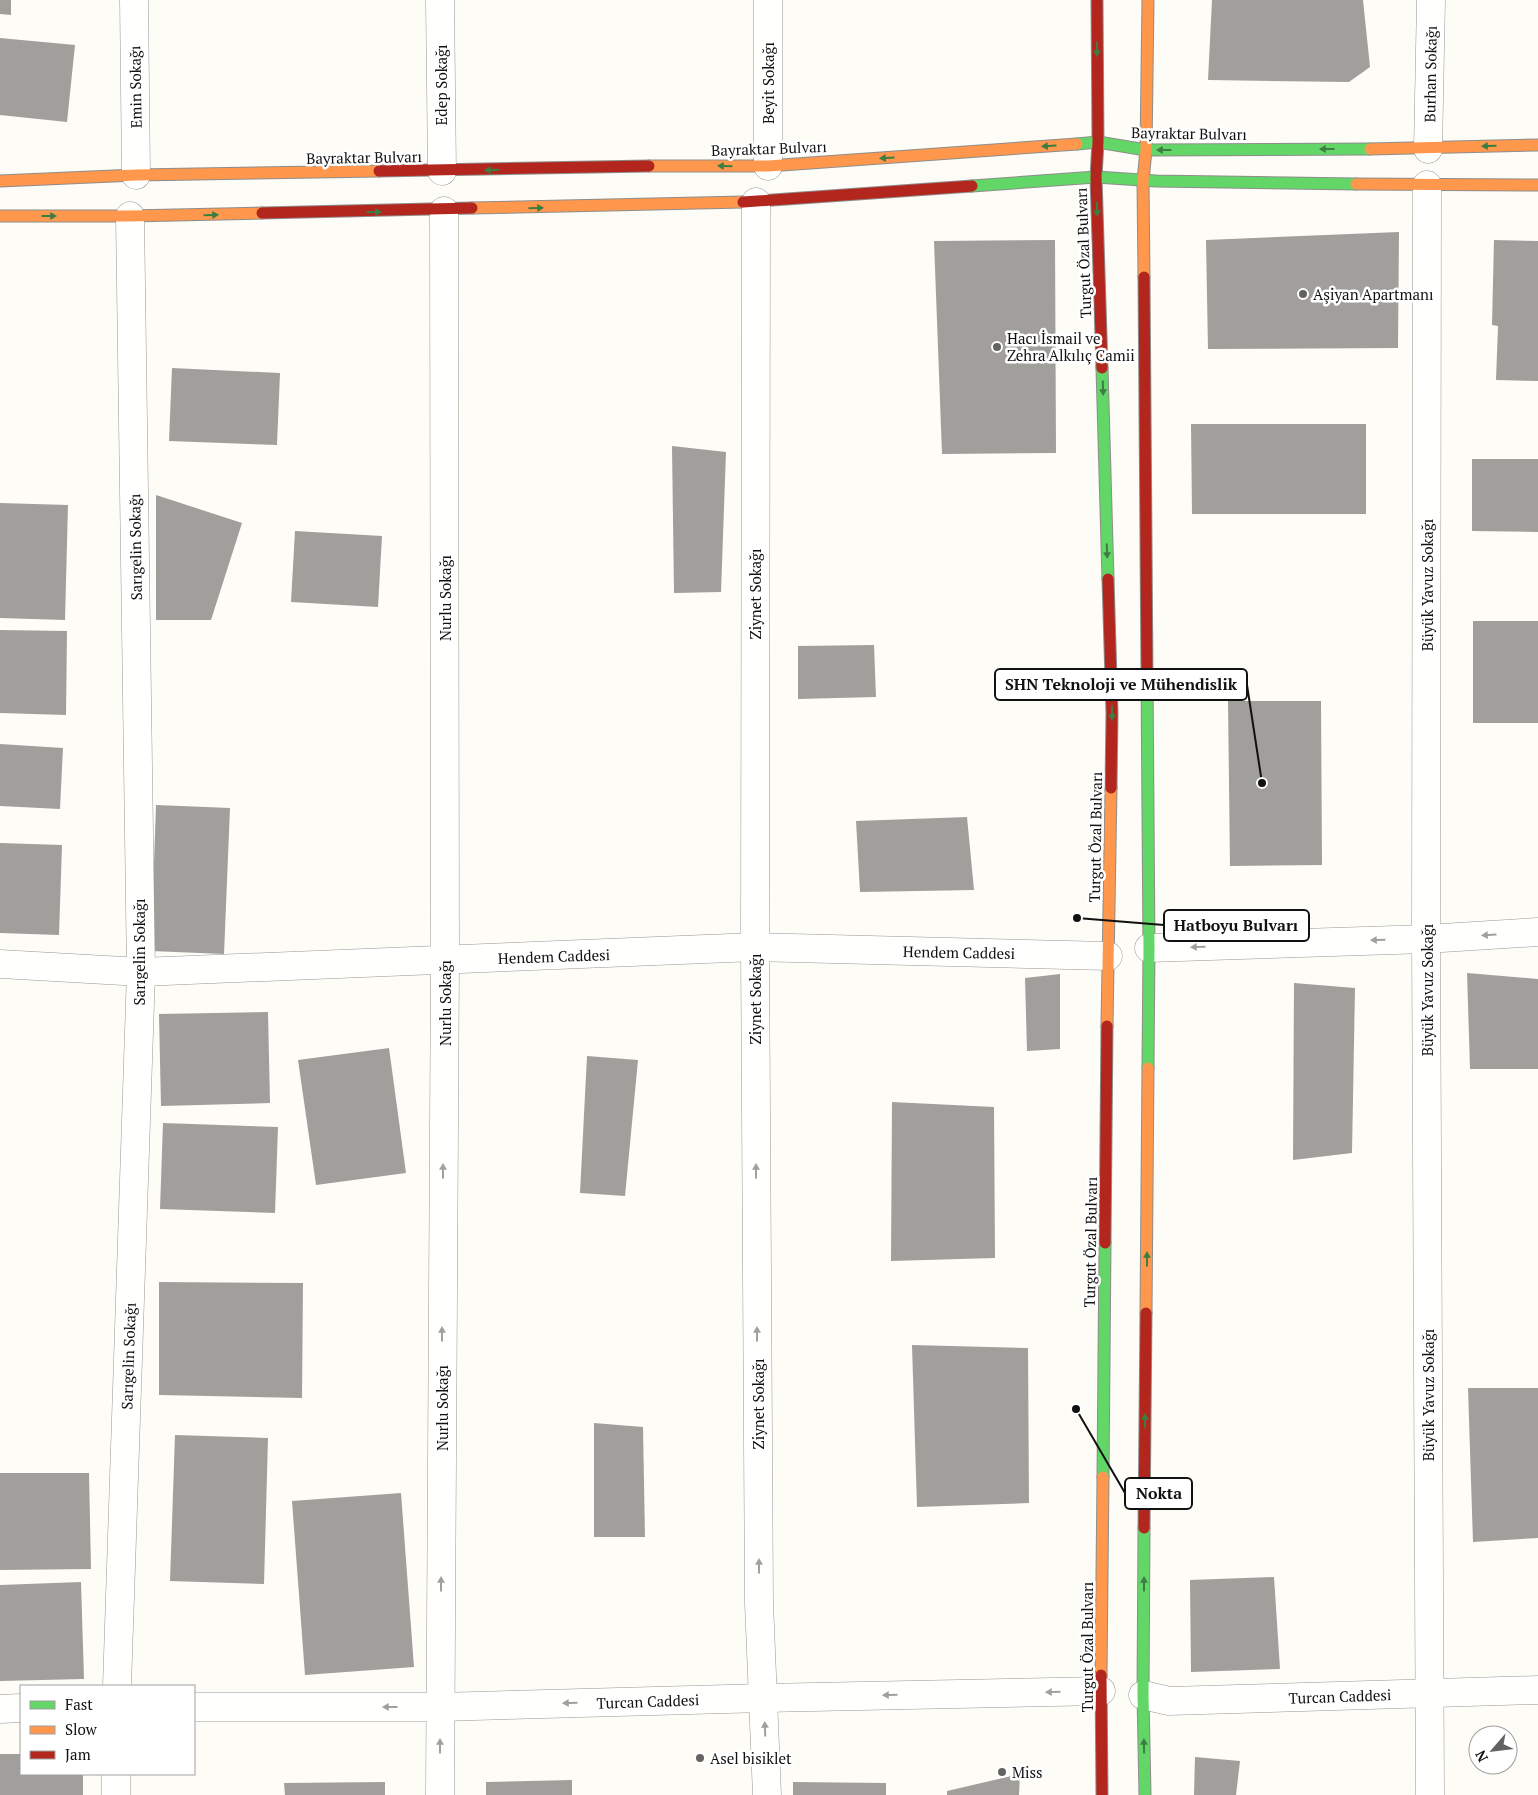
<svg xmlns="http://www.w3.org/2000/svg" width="1538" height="1795" font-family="'PT Serif',serif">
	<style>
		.building { fill: #a19f9c }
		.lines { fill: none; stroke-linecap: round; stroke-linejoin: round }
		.street-casing { stroke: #979795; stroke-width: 29 }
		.fast-casing { stroke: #8e8d8b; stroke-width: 13 }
		.slow-casing { stroke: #8e8d8b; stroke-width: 13 }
		.jam-casing { stroke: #8e8d8b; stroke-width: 13 }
		.street { stroke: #fffffe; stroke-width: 28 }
		.fast { stroke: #63d668; stroke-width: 11 }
		.slow { stroke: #ff974d; stroke-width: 11 }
		.jam { stroke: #b3261e; stroke-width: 11 }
		.oneway { fill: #3e7d41 }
		.oneway2 { fill: #a0a09f }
		.poi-dot { fill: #646362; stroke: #fff; stroke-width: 2 }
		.labels { text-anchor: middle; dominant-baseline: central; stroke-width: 5; stroke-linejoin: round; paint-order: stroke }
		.street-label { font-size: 15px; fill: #111; stroke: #fff }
		.poi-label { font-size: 15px; fill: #111; stroke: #fff; text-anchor: start }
		.leader { fill: none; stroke: #111; stroke-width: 2 }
		.callout-dot { fill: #111; stroke: #fff; stroke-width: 2 }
		.callout { fill: #fff; stroke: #111; stroke-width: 2 }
		.callout-label { font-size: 16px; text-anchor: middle; font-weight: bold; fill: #111 }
	</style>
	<rect width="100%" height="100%" fill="#fdfcf7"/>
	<!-- building -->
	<g class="building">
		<path d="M0,0H11V15L0,14Z"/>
		<path d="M1212,0H1363L1370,67L1349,82L1208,80Z"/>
		<path d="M0,38L75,45L67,122L0,115Z"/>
		<path d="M1399,232L1398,348L1208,349L1206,240Z"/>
		<path d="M1055,240L1056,453L942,454L934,241Z"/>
		<path d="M1494,240L1538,241V381L1496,380L1498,326L1492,325Z"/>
		<path d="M172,368L280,373L277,445L169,441Z"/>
		<path d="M1191,424H1366V514H1192Z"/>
		<path d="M672,446L726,452L721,592L674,593Z"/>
		<path d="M1472,459H1538V532L1472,531Z"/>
		<path d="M156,495L242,523L211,620H156Z"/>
		<path d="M0,503L68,505L65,620L0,618Z"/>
		<path d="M295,531L382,536L378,607L291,602Z"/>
		<rect x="1473" y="621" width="65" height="102"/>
		<path d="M0,630L67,631L66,715L0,713Z"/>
		<path d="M874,645L876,697L798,699V646Z"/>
		<path d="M1228,701H1321L1322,865L1230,866Z"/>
		<path d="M0,744L63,748L60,809L0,806Z"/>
		<path d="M156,805L230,808L224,954L151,951Z"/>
		<path d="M967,817L974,890L860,892L856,821Z"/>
		<path d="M0,843L62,845L59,935L0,933Z"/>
		<path d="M1467,973L1538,979V1069H1470Z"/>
		<path d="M1060,974V1049L1027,1051L1025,978Z"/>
		<path d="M1294,983L1355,988L1352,1153L1293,1160Z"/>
		<path d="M268,1012L270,1103L161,1106L159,1014Z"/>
		<path d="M389,1048L406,1173L316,1185L298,1060Z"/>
		<path d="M587,1056L638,1060L625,1196L580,1193Z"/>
		<path d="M892,1102L994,1107L995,1258L891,1261Z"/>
		<path d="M163,1123L278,1127L275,1213L160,1209Z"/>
		<path d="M159,1282L303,1283L302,1398L159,1395Z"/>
		<path d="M912,1345L1028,1348L1029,1503L917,1507Z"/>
		<path d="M1468,1388H1538V1538L1473,1542Z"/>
		<path d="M594,1423L643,1427L645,1537H594Z"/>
		<path d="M175,1435L268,1438L264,1584L170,1581Z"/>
		<path d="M0,1473H89L91,1569L0,1570Z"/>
		<path d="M401,1493L414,1667L305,1675L292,1501Z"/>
		<path d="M1274,1577L1280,1669L1191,1672L1190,1580Z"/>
		<path d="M81,1582L84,1679L0,1681V1585Z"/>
		<path d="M0,1754H21V1774H83V1795H0Z"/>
		<path d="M1195,1757L1240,1761L1236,1795H1194Z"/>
		<path d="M1020,1774L1019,1795H947V1791Z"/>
		<path d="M572,1780V1795H486V1782Z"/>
		<path d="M385,1782V1795H285L284,1783Z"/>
		<path d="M793,1782L886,1783V1795H793Z"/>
	</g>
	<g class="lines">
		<defs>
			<g id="street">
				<path d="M134,0L136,175"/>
				<path d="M440,0L442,171"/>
				<path d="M768,0V166"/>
				<path d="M1428,149L1431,0"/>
				<path d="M1427,185L1426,939L1430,1795"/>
				<path d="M756,202L755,947L759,1603L767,1795"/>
				<path d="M1149,948L1426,939L1538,932"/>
				<path d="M0,964L141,972L755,947L1108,956"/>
				<path d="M117,1686L141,972L130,216"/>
				<path d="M1143,1695L1169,1701L1538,1690"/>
				<path d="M194,1707H440L764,1698L1101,1691"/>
				<path d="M0,1709L21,1708"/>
				<path d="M116,1774V1795"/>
				<path d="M440,1795L445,961L444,211"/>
			</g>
			<g id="fast">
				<path d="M1077,144L1098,142L1146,150L1370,149"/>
				<path d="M972,186L1096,177L1156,181L1356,184"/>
				<path d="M1102,368L1108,579"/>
				<path d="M1147,676L1149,948L1148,1068"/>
				<path d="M1103,1477L1105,1243"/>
				<path d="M1144,1528L1143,1695L1145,1795"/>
			</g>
			<g id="slow">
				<path d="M1370,149L1538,145"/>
				<path d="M649,166H768L1077,144"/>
				<path d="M0,181L136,175L379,171"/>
				<path d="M1356,184L1538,185"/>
				<path d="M472,208L743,202"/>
				<path d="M0,216H130L262,213"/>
				<path d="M1144,277L1143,181L1146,150L1148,0"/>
				<path d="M1107,1026L1111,788"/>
				<path d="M1146,1313L1148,1068"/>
				<path d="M1101,1675L1103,1477"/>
			</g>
			<g id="jam">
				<path d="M1097,0L1098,142L1096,177L1102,368"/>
				<path d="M379,171L649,166"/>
				<path d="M743,202L972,186"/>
				<path d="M262,213L472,208"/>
				<path d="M1144,277L1147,676"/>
				<path d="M1108,579L1112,713L1111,788"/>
				<path d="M1105,1243L1107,1026"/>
				<path d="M1144,1528L1146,1313"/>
				<path d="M1101,1675L1102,1795"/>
			</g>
		</defs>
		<!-- street casing -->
		<use href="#street" class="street-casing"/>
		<!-- fast casing -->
		<use href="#fast" class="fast-casing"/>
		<!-- slow casing -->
		<use href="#slow" class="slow-casing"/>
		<!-- jam casing -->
		<use href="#jam" class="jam-casing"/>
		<!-- street -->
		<use href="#street" class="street"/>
		<!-- fast -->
		<use href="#fast" class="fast"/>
		<!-- slow -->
		<use href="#slow" class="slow"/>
		<!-- jam -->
		<use href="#jam" class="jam"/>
	</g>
	<!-- one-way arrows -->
	<defs><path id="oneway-solid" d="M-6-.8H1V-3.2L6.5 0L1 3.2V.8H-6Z" transform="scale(1.25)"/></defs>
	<g class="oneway">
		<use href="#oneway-solid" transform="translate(1097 49) rotate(90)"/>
		<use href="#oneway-solid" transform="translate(1049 146) rotate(176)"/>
		<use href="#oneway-solid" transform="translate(1489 146) rotate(178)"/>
		<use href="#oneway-solid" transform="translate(1327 149) rotate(180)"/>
		<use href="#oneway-solid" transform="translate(1164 150) rotate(180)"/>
		<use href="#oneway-solid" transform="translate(887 158) rotate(176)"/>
		<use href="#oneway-solid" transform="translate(725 166) rotate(-179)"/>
		<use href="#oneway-solid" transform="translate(492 170) rotate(179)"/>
		<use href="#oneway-solid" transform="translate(536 208) rotate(-1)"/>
		<use href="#oneway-solid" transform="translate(1097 209) rotate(88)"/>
		<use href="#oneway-solid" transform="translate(374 212) rotate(-1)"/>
		<use href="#oneway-solid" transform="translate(211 215) rotate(-1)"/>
		<use href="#oneway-solid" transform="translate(49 216)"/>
		<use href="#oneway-solid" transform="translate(1103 388) rotate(88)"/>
		<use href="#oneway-solid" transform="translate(1107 551) rotate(88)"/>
		<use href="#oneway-solid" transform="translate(1112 713) rotate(90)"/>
		<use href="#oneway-solid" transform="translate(1147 1259) rotate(-90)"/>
		<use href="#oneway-solid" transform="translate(1145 1421) rotate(-90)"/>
		<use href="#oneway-solid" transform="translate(1144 1584) rotate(-90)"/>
		<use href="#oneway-solid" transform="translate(1144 1746) rotate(-91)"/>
	</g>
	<g class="oneway2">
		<use href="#oneway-solid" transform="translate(1489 935) rotate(177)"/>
		<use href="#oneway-solid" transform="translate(1378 940) rotate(178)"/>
		<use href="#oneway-solid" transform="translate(1198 947) rotate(178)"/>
		<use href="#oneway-solid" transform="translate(443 1171) rotate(-90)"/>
		<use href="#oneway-solid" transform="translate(756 1171) rotate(-90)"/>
		<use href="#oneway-solid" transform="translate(442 1334) rotate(-90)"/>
		<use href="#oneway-solid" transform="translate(757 1334) rotate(-90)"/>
		<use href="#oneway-solid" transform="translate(759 1566) rotate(-90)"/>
		<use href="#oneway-solid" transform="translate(441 1584) rotate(-90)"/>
		<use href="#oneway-solid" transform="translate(1053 1692) rotate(179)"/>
		<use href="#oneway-solid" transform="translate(890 1695) rotate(179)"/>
		<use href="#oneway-solid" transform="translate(570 1703) rotate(178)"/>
		<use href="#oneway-solid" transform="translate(390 1707) rotate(-180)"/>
		<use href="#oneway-solid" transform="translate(765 1729) rotate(-92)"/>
		<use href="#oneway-solid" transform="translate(440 1746) rotate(-90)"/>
	</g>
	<!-- markers -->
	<g class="poi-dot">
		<circle cx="1303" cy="294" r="5"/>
		<circle cx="997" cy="347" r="5"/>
		<circle cx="700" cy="1758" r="5"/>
		<circle cx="1002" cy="1772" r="5"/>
	</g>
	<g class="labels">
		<!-- street labels -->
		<g class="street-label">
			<text transform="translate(1430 74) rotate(-89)">Burhan Sokağı</text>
			<text transform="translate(768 83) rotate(-90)">Beyit Sokağı</text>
			<text transform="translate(441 85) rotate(-90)">Edep Sokağı</text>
			<text transform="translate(135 87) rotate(-91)">Emin Sokağı</text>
			<text transform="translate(1189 133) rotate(1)">Bayraktar Bulvarı</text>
			<text transform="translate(769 148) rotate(-2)">Bayraktar Bulvarı</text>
			<text transform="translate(364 157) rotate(-1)">Bayraktar Bulvarı</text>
			<text transform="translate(1083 253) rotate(-92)">Turgut Özal Bulvarı</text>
			<text transform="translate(135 547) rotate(-91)">Sarıgelin Sokağı</text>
			<text transform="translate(1427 585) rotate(-90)">Büyük Yavuz Sokağı</text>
			<text transform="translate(755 594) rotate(-90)">Ziynet Sokağı</text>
			<text transform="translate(445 598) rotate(-90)">Nurlu Sokağı</text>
			<text transform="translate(1095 837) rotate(-89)">Turgut Özal Bulvarı</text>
			<text transform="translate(139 952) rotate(-90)">Sarıgelin Sokağı</text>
			<text transform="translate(959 952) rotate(1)">Hendem Caddesi</text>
			<text transform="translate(554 956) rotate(-2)">Hendem Caddesi</text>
			<text transform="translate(1427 990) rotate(-90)">Büyük Yavuz Sokağı</text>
			<text transform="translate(755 999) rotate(-90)">Ziynet Sokağı</text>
			<text transform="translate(445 1003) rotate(-90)">Nurlu Sokağı</text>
			<text transform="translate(1090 1242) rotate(-89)">Turgut Özal Bulvarı</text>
			<text transform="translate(128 1356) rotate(-88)">Sarıgelin Sokağı</text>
			<text transform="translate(1428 1395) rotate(-90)">Büyük Yavuz Sokağı</text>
			<text transform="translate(758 1404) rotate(-90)">Ziynet Sokağı</text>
			<text transform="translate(442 1408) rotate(-90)">Nurlu Sokağı</text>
			<text transform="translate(1087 1647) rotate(-90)">Turgut Özal Bulvarı</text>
			<text transform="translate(1340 1696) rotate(-2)">Turcan Caddesi</text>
			<text transform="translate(648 1701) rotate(-2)">Turcan Caddesi</text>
		</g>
		<!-- poi labels -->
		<g class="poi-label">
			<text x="1313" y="294">Aşiyan Apartmanı</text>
			<text x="1007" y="338">Hacı İsmail ve<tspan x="1007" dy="17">Zehra Alkılıç Camii</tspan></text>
			<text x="710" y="1758">Asel bisiklet</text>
			<text x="1012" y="1772">Miss</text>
		</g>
	</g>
	<!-- callouts -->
	<path class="leader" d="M1262 783L1247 685M1077 918L1164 925M1076 1409L1125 1493"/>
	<g class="callout-dot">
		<circle cx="1262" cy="783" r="5"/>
		<circle cx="1077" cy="918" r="5"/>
		<circle cx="1076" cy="1409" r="5"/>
	</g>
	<g class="callout">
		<rect x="995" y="669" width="252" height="31" rx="5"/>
		<rect x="1164" y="910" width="145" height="31" rx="5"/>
		<rect x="1125" y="1478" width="67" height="31" rx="5"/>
	</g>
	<g class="callout-label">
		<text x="1121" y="690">SHN Teknoloji ve Mühendislik</text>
		<text x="1236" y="931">Hatboyu Bulvarı</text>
		<text x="1159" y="1499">Nokta</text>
	</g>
	<!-- legend -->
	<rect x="20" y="1685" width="175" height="90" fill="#ffffff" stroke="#a0a0a0"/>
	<rect x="30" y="1701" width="25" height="8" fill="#63d668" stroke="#a0a0a0"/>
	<text x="65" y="1710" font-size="15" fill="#111111">Fast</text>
	<rect x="30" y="1726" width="25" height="8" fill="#ff974d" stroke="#a0a0a0"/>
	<text x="65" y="1735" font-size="15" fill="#111111">Slow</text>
	<rect x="30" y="1751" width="25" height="8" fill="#b3261e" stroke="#a0a0a0"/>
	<text x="65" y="1760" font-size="15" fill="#111111">Jam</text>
	<!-- north arrow -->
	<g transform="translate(1493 1750) rotate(242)"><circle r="24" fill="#ffffff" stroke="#a0a0a0"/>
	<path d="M0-4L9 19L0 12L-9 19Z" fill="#646362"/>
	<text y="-8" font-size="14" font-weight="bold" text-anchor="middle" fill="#111111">N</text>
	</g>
</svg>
